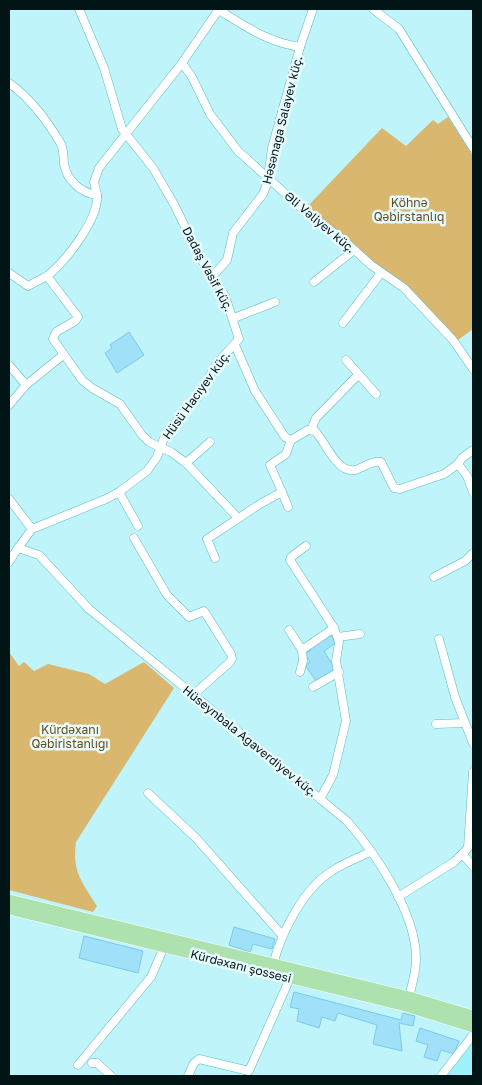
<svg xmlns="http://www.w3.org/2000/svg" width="482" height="1085" font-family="'Golos Text',sans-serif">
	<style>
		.built { fill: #9ff2fb }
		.green { fill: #d9b76e }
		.building { fill: #a0e0f9; stroke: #79caea }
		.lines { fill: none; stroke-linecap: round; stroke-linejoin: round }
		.minor-casing { stroke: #5abac4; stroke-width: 9 }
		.primary-casing { stroke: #fff; stroke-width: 12 }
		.minor { stroke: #fff; stroke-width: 8 }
		.primary { stroke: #ade2af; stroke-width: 11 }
		.labels { text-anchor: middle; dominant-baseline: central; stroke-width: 5; stroke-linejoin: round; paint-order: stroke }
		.street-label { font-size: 12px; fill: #011416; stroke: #e9fafc }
		.park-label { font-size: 12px; fill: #624c1b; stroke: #e9fafc }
	</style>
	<rect width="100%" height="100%" fill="#bff4fa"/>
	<!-- built -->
	<path class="built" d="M473,1043V1076H446Z"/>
	<!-- green -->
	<g class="green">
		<path d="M448,117L473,156V329L458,340L408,286L382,269L307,207L382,128L406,146L433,120L438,124Z"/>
		<path d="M9,652L19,666L24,662L34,671L48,664L89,674L105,684L144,662L174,688L76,842C72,872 82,882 97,906L93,912L9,890Z"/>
	</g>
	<!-- building -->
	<g class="building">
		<path d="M129,332L144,355L117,373L105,353L112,348L110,345Z"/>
		<path d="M330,634L336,643L324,651L335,669L316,681L305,665L310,662L305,654L311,650L309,648Z"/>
		<path d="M234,927L275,939L272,949L253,944L250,952L229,945Z"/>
		<path d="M84,936L143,951L138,973L79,958Z"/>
		<path d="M294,992L401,1020L403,1013L415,1016L413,1026L399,1023L402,1051L373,1044L377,1025L338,1013L335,1021L322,1017L319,1028L297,1021L299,1009L290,1007Z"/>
		<path d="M420,1028L459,1041L454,1054L441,1050L437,1061L424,1057L428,1045L416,1041Z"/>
	</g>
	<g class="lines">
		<defs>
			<g id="minor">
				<path d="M217,9C245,26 267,42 300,47"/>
				<path d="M373,9L399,29L473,148"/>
				<path d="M182,63L192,77L210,114L238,151L309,215L340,237L371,265L404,288L453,340L473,369"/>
				<path d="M9,83C29,97 48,122 61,144C64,150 63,156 64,163C66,180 81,193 97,195C99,219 66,261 47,276L78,317L75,321L56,332L53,339L82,380L92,388L120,404L142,435L149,442L171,452L186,463L238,518"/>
				<path d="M97,195L94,182L99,168L182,63L219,9"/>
				<path d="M9,273L28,286L47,276"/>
				<path d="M212,277L227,260L233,233L263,194L267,184L272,148L300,47L313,9"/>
				<path d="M314,282L354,250"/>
				<path d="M234,318L275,302"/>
				<path d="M343,323L381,273"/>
				<path d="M235,345L255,391L285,437L291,440L308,430L315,431C325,441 337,474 355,470C364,468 371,460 381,462L394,488L400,489L444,474L458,464L467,476L473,492"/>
				<path d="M346,360L376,394"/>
				<path d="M9,365L26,385"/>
				<path d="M9,405L26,385L63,355"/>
				<path d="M311,430L316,418L358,375"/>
				<path d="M186,463L210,442"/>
				<path d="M458,464L462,458L473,450"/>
				<path d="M119,492L138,526"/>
				<path d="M282,492L288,507"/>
				<path d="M9,499L32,529"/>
				<path d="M134,538L167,595L189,617L204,611L231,654L232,659L229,663L193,695"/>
				<path d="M306,546L291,557L290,560L334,628L339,642L336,661L346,721L333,775L320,799"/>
				<path d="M18,548L32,529L106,499L119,492L147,471L157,457L166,433L197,398L217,363L239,339L225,296L198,254L175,206L153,168L122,129L104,68L79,9"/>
				<path d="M215,558L207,539L260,504L282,492L270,465L286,454L291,440"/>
				<path d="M9,562L18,548L39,555L89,609L347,821C376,854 417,914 416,960C416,972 412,985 409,997"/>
				<path d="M434,577L465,561L473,553"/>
				<path d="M289,630L302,650"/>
				<path d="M338,637L360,634"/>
				<path d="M439,639L455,697L473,743"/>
				<path d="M300,672L303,661L302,650L334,628"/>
				<path d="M313,687L339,672"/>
				<path d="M436,724L464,723"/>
				<path d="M148,793L196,838L282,935"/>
				<path d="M463,855L473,866"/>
				<path d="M398,897L454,862L468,848L473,772"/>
				<path d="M273,965C281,933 303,889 332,871C344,863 358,858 370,852"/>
				<path d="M92,1063H97L111,1076"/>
				<path d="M78,1065L151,977L164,947"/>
				<path d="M188,1076L194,1063L199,1059L249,1071L290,978"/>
				<path d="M441,1076L473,1035"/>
			</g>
			<g id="primary">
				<path d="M9,900L409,997L473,1016"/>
				<path d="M9,909L406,1006L473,1027"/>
			</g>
		</defs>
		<!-- minor casing -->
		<use href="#minor" class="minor-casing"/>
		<!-- primary casing -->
		<use href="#primary" class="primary-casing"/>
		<!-- minor -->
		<use href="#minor" class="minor"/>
		<!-- primary -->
		<use href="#primary" class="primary"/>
	</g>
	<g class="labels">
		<!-- street labels -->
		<g class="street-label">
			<text transform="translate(282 120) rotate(-76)">Həsənağa Salayev küç.</text>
			<text transform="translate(320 222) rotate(40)">Əli Vəliyev küç.</text>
			<text transform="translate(208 269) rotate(62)">Dadaş Vasif küç.</text>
			<text transform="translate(196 395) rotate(-54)">Hüsü Hacıyev küç.</text>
			<text transform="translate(250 741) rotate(39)">Hüseynbala Ağaverdiyev küç.</text>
			<text transform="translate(241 966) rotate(14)">Kürdəxanı şossesi</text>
		</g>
		<!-- park labels -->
		<g class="park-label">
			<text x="409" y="202">Köhnə<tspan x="409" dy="14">Qəbirstanlıq</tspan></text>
			<text x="70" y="729">Kürdəxanı<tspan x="70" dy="14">Qəbiristanlığı</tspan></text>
		</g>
	</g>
	<!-- border -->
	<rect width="482" height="1085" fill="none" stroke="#011416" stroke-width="20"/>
</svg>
